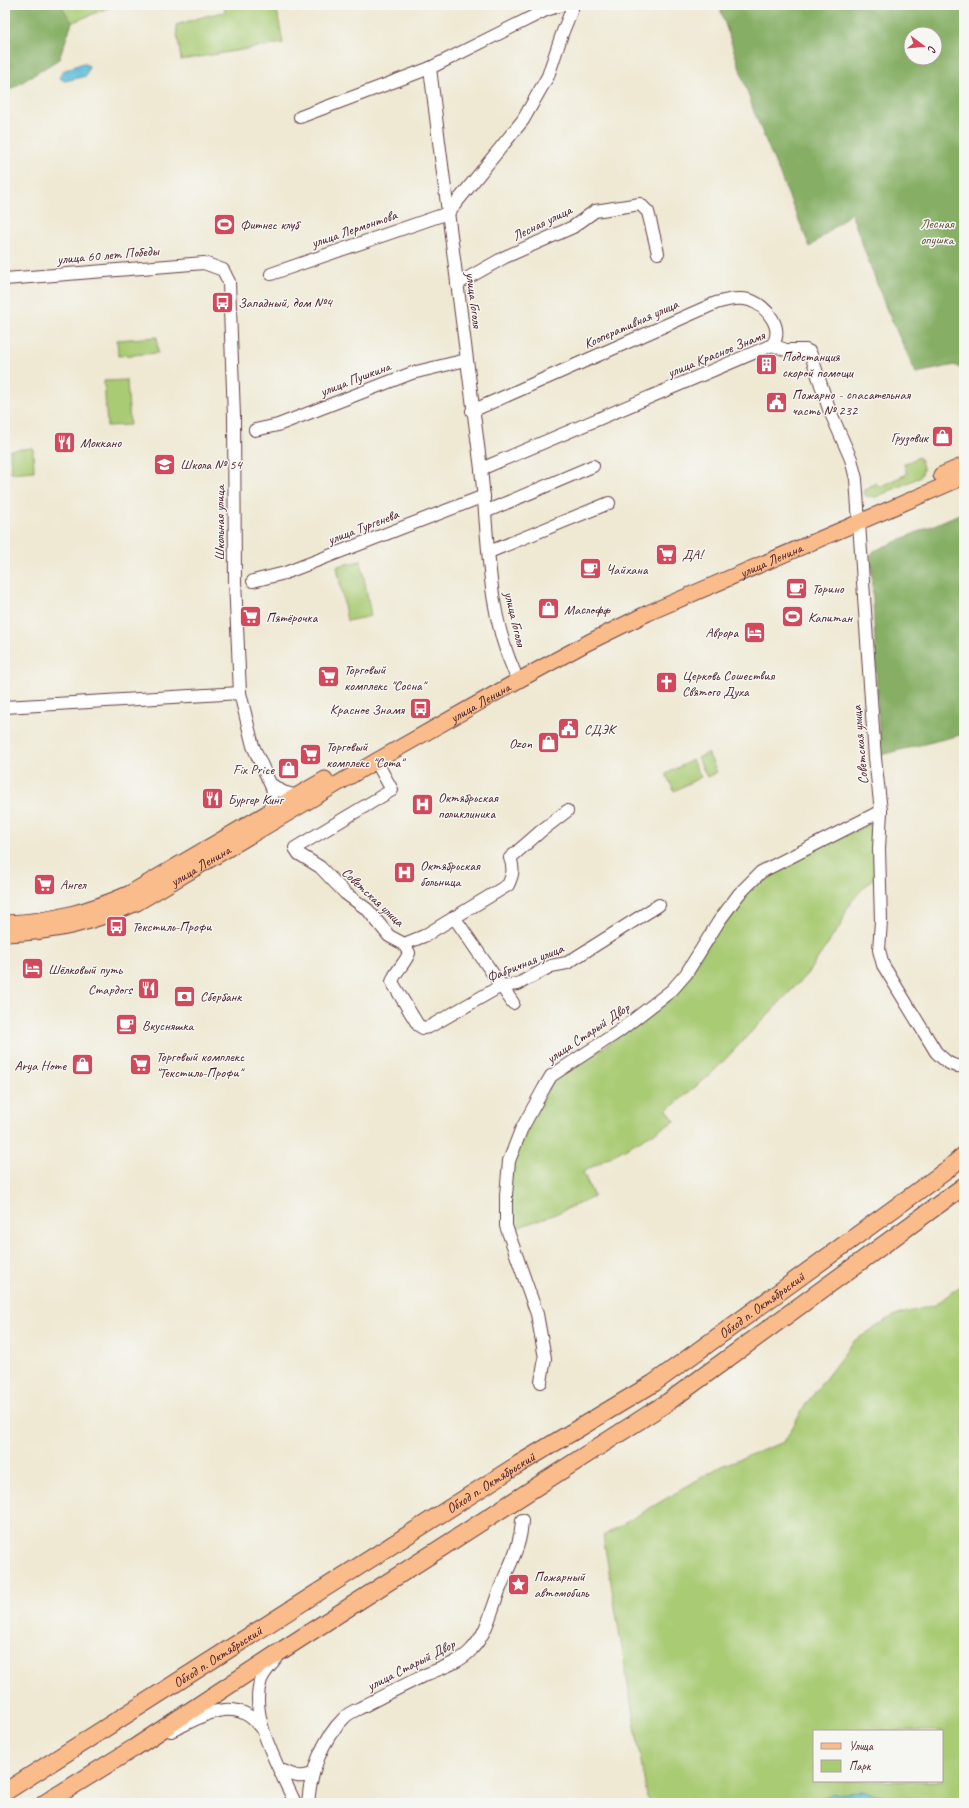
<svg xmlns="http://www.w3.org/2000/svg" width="969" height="1808" font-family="Caveat,sans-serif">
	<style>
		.green { fill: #a9cb73; stroke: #7a754f; fill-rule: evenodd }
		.forest { fill: #86af65; stroke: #686748; fill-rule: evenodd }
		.water { fill: #5ebfdc; stroke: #546f84 }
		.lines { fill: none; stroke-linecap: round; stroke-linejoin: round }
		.minor-casing { stroke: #633d44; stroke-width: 14 }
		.major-casing { stroke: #633d44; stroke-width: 17 }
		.highway-casing { stroke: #633d44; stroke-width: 19 }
		.minor { stroke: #fff; stroke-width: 12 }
		.major { stroke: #f9bc8a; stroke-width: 15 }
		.highway { stroke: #f9bc8a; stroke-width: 17 }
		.labels { text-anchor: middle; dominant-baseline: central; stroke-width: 3; stroke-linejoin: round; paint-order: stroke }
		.street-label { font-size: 14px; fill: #4a1f2b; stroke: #f6f6f2 }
		.park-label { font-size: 14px; fill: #665341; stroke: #f6f6f2 }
		.poi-label { font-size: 14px; fill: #4a1f2b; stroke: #f6f6f2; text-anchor: start }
	</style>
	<rect width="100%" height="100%" fill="#f6f6f2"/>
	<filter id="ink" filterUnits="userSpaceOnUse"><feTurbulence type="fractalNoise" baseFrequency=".025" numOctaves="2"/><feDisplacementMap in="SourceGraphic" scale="8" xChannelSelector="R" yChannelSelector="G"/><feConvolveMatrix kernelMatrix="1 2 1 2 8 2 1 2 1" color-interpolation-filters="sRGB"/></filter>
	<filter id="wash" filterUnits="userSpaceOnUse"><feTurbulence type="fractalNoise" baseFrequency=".012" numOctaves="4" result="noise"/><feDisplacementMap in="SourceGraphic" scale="16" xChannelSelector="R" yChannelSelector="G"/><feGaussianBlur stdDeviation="0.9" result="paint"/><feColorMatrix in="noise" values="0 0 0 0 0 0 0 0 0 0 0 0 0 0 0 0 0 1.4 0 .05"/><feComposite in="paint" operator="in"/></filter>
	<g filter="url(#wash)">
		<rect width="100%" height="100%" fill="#efe9d3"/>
		<!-- green -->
		<g class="green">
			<path d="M5,5H115L66,25Z"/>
			<path d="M224,5H276L283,43L181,60L176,25L209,15L225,12Z"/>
			<path d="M157,337L158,353L118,356L117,340Z"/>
			<path d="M127,380L130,425L107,426L104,381Z"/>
			<path d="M33,448L34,471L11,473L10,450Z"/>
			<path d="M919,457C923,465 926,472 918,478L876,497L866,496L863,494L864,490L876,483L879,487L907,474L904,464Z"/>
			<path d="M361,561L371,616L347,621L337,566Z"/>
			<path d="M708,753L717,772L707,777L698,758Z"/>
			<path d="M692,760L701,777L674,791L666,774Z"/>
			<path d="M873,823L875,877C861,891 846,903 842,923L807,974L710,1075L667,1110L675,1121L583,1172L594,1197L553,1215L516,1228L508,1211L509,1184L518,1144L550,1086L563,1074L643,1021L671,999L689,976L723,917L764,871Z"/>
			<path d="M964,1283V1803H934L903,1798L832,1794L806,1803H648L603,1536L721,1466L784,1442L806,1404L854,1341L893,1316L935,1305ZM814,1731H942V1781H814Z"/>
		</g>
		<!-- forest -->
		<g class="forest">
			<path d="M5,5H61L72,23L59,59L5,93Z"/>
			<path d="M719,5H964V371L955,365L916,373L886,308L851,213L810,247L754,112ZM911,34H935V58H911Z"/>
			<path d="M964,512V734L880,755L871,555L874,551Z"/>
		</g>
		<!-- water -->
		<g class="water">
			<path d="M83,63L89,66L86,76L65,81L61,79L60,75L63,71Z"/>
			<path d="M864,1792L934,1803H806L832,1794Z"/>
		</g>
	</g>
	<g filter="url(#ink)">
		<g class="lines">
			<defs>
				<g id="minor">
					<path d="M430,68C446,202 464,336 481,469C489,537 486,608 514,671"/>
					<path d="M300,117L430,68L546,10L561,5"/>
					<path d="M448,213L523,120L548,76L562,34L572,9L568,5"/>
					<path d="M271,274L448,213"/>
					<path d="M5,279L204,263L223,270L229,282L234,416L235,581L240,693L253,746L273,790L271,804L267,814"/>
					<path d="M457,284L505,257L573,227L595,211L640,204L648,212L658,253"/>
					<path d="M472,411L716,303C726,300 738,297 749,300C767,305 785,330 772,345"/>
					<path d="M255,430L278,425L412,373L466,360"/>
					<path d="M481,469L772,345L786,350H806L810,352L829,409L851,459L856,479L875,758L881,811L879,849L881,921L879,950L883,965L936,1052C944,1060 952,1068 964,1066"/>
					<path d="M485,512L593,466"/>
					<path d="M489,552L609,503"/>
					<path d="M253,581L285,573L484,496"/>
					<path d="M5,707L240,693"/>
					<path d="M376,761L392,790L295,848L299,854L320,867L345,893L368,910L389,936L404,944L424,936L508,885C513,875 514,868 510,858L541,831L567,811"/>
					<path d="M272,785L283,792L297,796"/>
					<path d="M454,917L513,1003"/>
					<path d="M404,944L409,953C405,964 395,971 392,982L418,1025L423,1028L429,1027L501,986L518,984L551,966L567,963L659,905"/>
					<path d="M541,1382L545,1358L537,1314L506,1226V1195L509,1161L521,1130L544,1088L551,1076L618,1032L672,990L686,974L719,921L739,894L761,872L881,811"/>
					<path d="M277,1658C272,1664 264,1672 261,1680C248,1717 280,1769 295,1803"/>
					<path d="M171,1731C194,1721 224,1699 249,1716C254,1719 258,1725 262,1729"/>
					<path d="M281,1770C292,1775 300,1779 312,1774"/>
					<path d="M308,1803C310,1774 322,1739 344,1718C348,1713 356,1710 362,1707C384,1695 405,1685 427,1674C442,1668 461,1662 472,1649C488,1632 492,1607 501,1586C510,1563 521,1547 522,1520"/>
				</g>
				<g id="major">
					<path d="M941,475L964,465"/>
					<path d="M5,923C50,922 89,911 130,893L325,779"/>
					<path id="s1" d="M5,934C56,932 90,924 137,903L376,761L519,680L589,642L648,613L964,477"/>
				</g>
				<g id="highway">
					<path id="s2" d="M5,1792L519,1464L654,1383L947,1170L964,1155"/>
					<path d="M45,1803L134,1748L284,1649L668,1402L964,1186"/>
				</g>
			</defs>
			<!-- minor casing -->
			<use href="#minor" class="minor-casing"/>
			<!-- major casing -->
			<use href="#major" class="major-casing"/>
			<!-- highway casing -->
			<use href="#highway" class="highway-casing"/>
			<!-- minor -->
			<use href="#minor" class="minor"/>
			<!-- major -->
			<use href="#major" class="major"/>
			<!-- highway -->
			<use href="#highway" class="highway"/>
		</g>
	</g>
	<!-- icons -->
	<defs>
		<symbol id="stadium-square" viewBox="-11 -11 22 22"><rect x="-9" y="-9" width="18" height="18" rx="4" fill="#d1495b" stroke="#f6f6f2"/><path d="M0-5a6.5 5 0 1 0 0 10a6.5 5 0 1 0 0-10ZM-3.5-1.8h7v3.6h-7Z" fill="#fff"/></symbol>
		<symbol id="bus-square" viewBox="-11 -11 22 22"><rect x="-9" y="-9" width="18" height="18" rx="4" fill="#d1495b" stroke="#f6f6f2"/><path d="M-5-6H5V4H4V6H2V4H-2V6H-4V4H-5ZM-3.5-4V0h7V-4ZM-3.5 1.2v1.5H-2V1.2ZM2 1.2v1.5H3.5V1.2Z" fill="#fff"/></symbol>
		<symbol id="building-square" viewBox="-11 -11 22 22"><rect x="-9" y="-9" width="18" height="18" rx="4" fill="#d1495b" stroke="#f6f6f2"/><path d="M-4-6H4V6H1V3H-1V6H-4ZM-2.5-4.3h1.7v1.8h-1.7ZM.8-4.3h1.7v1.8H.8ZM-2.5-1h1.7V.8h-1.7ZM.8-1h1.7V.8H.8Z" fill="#fff"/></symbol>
		<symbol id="civic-square" viewBox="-11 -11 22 22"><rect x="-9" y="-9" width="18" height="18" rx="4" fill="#d1495b" stroke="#f6f6f2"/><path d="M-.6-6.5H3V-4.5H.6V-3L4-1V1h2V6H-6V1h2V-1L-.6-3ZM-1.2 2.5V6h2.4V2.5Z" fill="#fff"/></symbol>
		<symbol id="shop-square" viewBox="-11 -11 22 22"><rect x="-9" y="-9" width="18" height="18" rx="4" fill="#d1495b" stroke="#f6f6f2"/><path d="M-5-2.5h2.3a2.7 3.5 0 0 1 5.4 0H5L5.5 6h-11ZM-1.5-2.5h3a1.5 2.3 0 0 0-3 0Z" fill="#fff"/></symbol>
		<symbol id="restaurant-square" viewBox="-11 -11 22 22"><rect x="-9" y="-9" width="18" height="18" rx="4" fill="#d1495b" stroke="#f6f6f2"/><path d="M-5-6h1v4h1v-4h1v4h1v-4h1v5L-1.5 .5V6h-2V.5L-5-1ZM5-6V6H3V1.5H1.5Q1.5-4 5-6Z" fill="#fff"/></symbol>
		<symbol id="school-square" viewBox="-11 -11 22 22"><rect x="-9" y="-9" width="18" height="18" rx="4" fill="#d1495b" stroke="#f6f6f2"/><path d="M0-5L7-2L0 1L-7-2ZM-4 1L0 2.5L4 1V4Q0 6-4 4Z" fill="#fff"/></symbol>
		<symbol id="supermarket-square" viewBox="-11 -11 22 22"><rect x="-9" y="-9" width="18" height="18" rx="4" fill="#d1495b" stroke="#f6f6f2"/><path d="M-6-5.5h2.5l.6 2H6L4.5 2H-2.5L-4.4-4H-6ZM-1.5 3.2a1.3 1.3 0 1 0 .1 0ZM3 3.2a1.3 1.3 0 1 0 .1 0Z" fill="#fff"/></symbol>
		<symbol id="cafe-square" viewBox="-11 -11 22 22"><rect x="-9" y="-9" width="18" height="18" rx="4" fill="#d1495b" stroke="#f6f6f2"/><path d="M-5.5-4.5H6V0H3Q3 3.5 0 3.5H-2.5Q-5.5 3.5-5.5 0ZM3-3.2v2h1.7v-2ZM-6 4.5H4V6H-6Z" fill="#fff"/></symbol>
		<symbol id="hotel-square" viewBox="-11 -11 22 22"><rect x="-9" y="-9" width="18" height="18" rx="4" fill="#d1495b" stroke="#f6f6f2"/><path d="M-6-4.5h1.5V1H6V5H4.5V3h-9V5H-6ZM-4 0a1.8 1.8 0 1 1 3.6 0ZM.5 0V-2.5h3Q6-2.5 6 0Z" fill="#fff"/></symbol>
		<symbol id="church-square" viewBox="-11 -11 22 22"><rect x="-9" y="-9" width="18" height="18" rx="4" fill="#d1495b" stroke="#f6f6f2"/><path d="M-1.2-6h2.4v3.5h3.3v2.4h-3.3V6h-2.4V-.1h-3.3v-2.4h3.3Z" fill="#fff"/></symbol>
		<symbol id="hospital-square" viewBox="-11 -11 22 22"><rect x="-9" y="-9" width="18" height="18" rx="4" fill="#d1495b" stroke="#f6f6f2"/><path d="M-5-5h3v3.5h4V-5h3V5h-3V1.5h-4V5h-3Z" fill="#fff"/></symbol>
		<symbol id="bank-square" viewBox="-11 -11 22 22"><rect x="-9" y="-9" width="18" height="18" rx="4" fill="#d1495b" stroke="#f6f6f2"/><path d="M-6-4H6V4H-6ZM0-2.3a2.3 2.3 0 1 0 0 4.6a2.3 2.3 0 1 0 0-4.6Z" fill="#fff"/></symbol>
		<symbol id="sight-square" viewBox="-11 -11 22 22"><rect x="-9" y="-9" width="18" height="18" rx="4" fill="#d1495b" stroke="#f6f6f2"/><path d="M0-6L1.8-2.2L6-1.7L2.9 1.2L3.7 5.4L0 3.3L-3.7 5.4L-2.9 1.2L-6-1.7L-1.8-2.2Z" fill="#fff"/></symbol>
	</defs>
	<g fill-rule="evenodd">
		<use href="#stadium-square" x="212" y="212" width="25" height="25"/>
		<use href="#bus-square" x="210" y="290" width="25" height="25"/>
		<use href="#building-square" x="754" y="352" width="25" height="25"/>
		<use href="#civic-square" x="764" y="390" width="25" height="25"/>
		<use href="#shop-square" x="930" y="424" width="25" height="25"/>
		<use href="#restaurant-square" x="52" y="430" width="25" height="25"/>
		<use href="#school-square" x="152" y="452" width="25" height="25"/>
		<use href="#supermarket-square" x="654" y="542" width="25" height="25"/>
		<use href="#cafe-square" x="578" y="556" width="25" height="25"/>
		<use href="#cafe-square" x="784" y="576" width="25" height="25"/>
		<use href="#shop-square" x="536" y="596" width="25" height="25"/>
		<use href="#supermarket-square" x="238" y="604" width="25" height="25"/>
		<use href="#stadium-square" x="780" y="604" width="25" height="25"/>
		<use href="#hotel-square" x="742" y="620" width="25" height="25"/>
		<use href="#supermarket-square" x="316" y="664" width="25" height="25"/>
		<use href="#church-square" x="654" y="670" width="25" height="25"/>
		<use href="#bus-square" x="408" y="696" width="25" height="25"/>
		<use href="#civic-square" x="556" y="716" width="25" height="25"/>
		<use href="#shop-square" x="536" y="730" width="25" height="25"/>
		<use href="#supermarket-square" x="298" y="742" width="25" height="25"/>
		<use href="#shop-square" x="276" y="756" width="25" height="25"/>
		<use href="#restaurant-square" x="200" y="786" width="25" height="25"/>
		<use href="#hospital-square" x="410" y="792" width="25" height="25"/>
		<use href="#hospital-square" x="392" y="860" width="25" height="25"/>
		<use href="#supermarket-square" x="32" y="872" width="25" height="25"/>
		<use href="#bus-square" x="104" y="914" width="25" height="25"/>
		<use href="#hotel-square" x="20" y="956" width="25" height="25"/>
		<use href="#restaurant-square" x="136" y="976" width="25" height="25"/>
		<use href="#bank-square" x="172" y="984" width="25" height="25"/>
		<use href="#cafe-square" x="114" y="1012" width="25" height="25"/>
		<use href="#supermarket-square" x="128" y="1052" width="25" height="25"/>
		<use href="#shop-square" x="70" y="1052" width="25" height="25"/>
		<use href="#sight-square" x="506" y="1572" width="25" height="25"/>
	</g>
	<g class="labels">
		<!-- street labels -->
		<g class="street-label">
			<text transform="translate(542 223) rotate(-26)">Лесная улица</text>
			<text transform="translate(354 229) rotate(-19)">улица Лермонтова</text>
			<text transform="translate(108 255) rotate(-5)">улица 60 лет Победы</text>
			<text transform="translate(474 300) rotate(83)">улица Гоголя</text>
			<text transform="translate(631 324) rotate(-24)">Кооперативная улица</text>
			<text transform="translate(716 354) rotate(-22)">улица Красное Знамя</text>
			<text transform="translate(355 379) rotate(-21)">улица Пушкина</text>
			<text transform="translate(219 523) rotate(-90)">Школьная улица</text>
			<text transform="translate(363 527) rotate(-21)">улица Тургенева</text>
			<text stroke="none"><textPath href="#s1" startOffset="858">улица Ленина</textPath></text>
			<text transform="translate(515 619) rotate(77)">улица Гоголя</text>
			<text stroke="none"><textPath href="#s1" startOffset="534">улица Ленина</textPath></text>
			<text transform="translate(860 745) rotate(-95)">Советская улица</text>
			<text stroke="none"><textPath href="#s1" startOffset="210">улица Ленина</textPath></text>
			<text transform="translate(373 897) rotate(43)">Советская улица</text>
			<text transform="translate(525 963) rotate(-22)">Фабричная улица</text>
			<text transform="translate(588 1033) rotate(-34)">улица Старый Двор</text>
			<text stroke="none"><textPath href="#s2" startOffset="900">Обход п. Октябрьский</textPath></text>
			<text stroke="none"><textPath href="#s2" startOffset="576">Обход п. Октябрьский</textPath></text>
			<text stroke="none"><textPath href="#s2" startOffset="252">Обход п. Октябрьский</textPath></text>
			<text transform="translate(411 1665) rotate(-27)">улица Старый Двор</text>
		</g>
		<!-- park labels -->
		<g class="park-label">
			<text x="937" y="223">Лесная<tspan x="937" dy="16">опушка</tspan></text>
		</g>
		<!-- poi labels -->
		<g class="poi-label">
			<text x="240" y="224">Фитнес клуб</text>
			<text x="238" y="302">Западный, дом №4</text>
			<text x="782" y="356">Подстанция<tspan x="782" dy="16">скорой помощи</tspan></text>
			<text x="792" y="394">Пожарно - спасательная<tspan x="792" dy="16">часть № 232</tspan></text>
			<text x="928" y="437" text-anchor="end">Грузовик</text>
			<text x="80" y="442">Моккано</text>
			<text x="180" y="464">Школа № 54</text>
			<text x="682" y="554">ДА!</text>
			<text x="606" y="569">Чайхана</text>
			<text x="812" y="588">Торино</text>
			<text x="564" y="609">Маслофф</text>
			<text x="266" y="617">Пятёрочка</text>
			<text x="808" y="617">Капитан</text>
			<text x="738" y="632" text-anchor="end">Аврора</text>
			<text x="344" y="669">Торговый<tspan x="344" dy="16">комплекс "Сосна"</tspan></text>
			<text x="682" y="675">Церковь Сошествия<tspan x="682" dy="16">Святого Духа</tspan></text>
			<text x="404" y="709" text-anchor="end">Красное Знамя</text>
			<text x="584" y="729">СДЭК</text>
			<text x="532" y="743" text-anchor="end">Ozon</text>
			<text x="326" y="746">Торговый<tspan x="326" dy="16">комплекс "Сота"</tspan></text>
			<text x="274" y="769" text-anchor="end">Fix Price</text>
			<text x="438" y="797">Октябрьская<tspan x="438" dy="16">поликлиника</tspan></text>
			<text x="228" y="799">Бургер Кинг</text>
			<text x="420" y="865">Октябрьская<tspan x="420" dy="16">больница</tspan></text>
			<text x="60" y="884">Ангел</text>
			<text x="132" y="926">Текстиль-Профи</text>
			<text x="48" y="969">Шёлковый путь</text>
			<text x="132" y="989" text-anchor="end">Стардогs</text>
			<text x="200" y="996">Сбербанк</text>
			<text x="142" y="1025">Вкусняшка</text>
			<text x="156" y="1056">Торговый комплекс<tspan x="156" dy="16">"Текстиль-Профи"</tspan></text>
			<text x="66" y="1065" text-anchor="end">Arya Home</text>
			<text x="534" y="1576">Пожарный<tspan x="534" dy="16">автомобиль</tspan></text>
		</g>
	</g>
	<!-- margin -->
	<rect width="969" height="1808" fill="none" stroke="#f6f6f2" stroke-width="20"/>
	<!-- legend -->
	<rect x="813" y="1730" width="130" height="52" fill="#f6f6f2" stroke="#b1a0a2"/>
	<rect x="821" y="1743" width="20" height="6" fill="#f9bc8a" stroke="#b1a0a2"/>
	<text x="849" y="1750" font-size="12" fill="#4a1f2b">Улица</text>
	<rect x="821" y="1760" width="20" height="12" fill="#a9cb73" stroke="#b1a0a2"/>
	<text x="849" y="1770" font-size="12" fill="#4a1f2b">Парк</text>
	<!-- north arrow -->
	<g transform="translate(923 46) rotate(106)"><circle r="19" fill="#f6f6f2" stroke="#b1a0a2"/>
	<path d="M0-3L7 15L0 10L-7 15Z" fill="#d1495b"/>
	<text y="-6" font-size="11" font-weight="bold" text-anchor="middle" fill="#4a1f2b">С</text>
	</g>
</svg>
